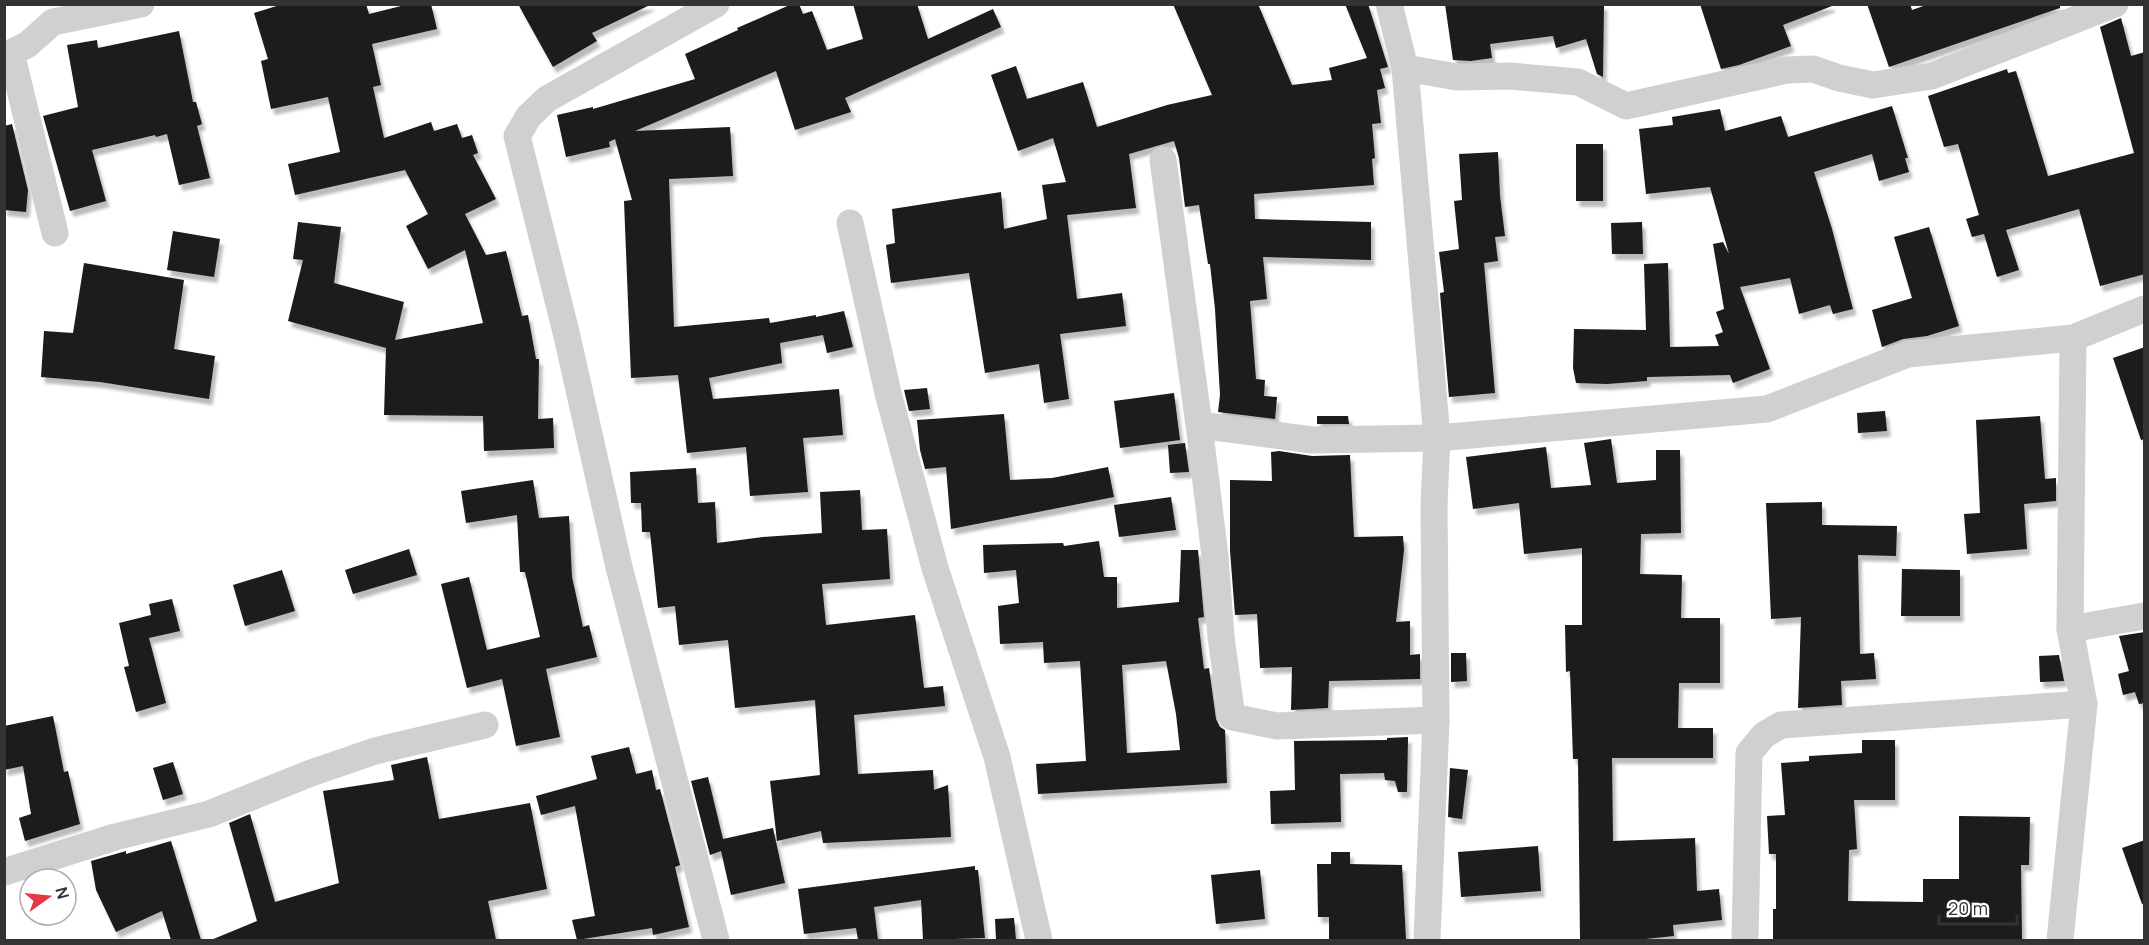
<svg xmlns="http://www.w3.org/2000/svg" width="2149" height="945" font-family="Manrope,sans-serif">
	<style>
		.building { fill: #1a1a1a; fill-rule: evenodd; filter: url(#shadow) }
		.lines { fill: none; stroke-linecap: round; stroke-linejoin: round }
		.minor { stroke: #d0d0d0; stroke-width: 27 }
	</style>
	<defs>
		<filter id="shadow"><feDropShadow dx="3.5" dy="6" stdDeviation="1.5" flood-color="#0004"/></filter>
	</defs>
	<rect width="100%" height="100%" fill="#fff"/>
	<!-- building -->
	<g class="building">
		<path d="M283,4H366L369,14L409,4H431L437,29L372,44L381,85L373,87L384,138L431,122L434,131L457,124L462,138L472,135L478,153L473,155L496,199L465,214L486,255L506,251L522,316L528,315L536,359H539L538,419L553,418L554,448L484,451L483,416L384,415L386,348L288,321L303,260L293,259L298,222L341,227L334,283L404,302L395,340L483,323L465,250L428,269L406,226L428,214L405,170L295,195L288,164L340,152L328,97L271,109L261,61L268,59L254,13Z"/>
		<path d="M518,4H652L592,33L597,41L553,67Z"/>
		<path d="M792,4H799L803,14L812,11L827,50L863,39L853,4H917L928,39L993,9L1001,27L845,98L851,112L795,130L776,71L635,131L730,127L733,176L669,179L674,327L769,318L770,323L816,315V317L844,311L853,347L827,353L823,335L780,343L782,363L709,378L713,399L839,389L843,435L803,438L808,492L750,496L746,447L687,453L678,375L631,378L624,201L632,200L615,139L609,142L610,147L566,157L557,115L593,107V109L695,79L685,54L738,30L737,28Z"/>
		<path d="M1173,4H1258L1292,85L1332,80L1329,68L1367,58L1345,4H1368L1388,67L1380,69L1385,88L1377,90L1381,123L1372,124L1375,158L1372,159L1374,185L1254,194L1255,219L1371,222V260L1263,257L1267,299L1250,301L1256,379L1265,380L1264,396L1277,397L1275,419L1218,412L1220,395L1215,309L1210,264H1208L1199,205L1185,207L1179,158L1174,141L1129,154L1136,208L1067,215L1077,299L1122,293L1126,326L1060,334L1069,399L1044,403L1039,364L985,373L969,273L891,283L886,245L895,243L892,209L1001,192L1004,229L1047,219L1042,185L1066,182L1053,138L1018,151L991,75L1016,66L1027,99L1083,82L1097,127L1167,105L1212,95Z"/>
		<path d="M1445,4H1604L1603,77L1597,74L1586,39L1556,48L1553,36L1490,44L1492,58L1471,61L1453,60Z"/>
		<path d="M1700,4H1831L1832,6L1783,25L1791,46L1739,65L1721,69Z"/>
		<path d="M1867,4H1910L1912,10L1929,4H2060V8L1889,67Z"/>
		<path d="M2121,18L2131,56L2145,52V274L2100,286L2079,209L2006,230L2019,270L1997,277L1984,234L1972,237L1966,219L1979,215L1958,144L1944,147L1928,96L2007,69L2008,73L2016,71L2048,176L2134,153L2100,27Z"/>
		<path d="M179,31L193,102H196L202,124L197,126L210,178L179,185L167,134L156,137L155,135L92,150L106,201L70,211L43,116L78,107L67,45L97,40L98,48Z"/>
		<path d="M1892,106L1908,158H1905L1909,172L1879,181L1872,154L1814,172L1832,229L1853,309L1833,314L1830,305L1799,314L1790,278L1740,287L1770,369L1733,383L1730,375L1647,377V381L1607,384L1576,383L1573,368L1574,329L1646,330L1644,264L1668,263L1670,347L1719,346L1715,335L1723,332L1716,312L1724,309L1713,244L1723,242L1729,254L1710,187L1646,194L1639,129L1673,125L1672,117L1720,109L1725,131L1781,116L1788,137Z"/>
		<path d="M12,124L28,190L26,212L4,210V126Z"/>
		<rect x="1576" y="144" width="27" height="57"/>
		<path d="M1498,152L1500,196L1505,236L1495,237L1498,261L1484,263L1495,393L1449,397L1440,293L1444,292L1439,252L1459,249L1454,201L1462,200L1459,154Z"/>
		<path d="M1642,222L1643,254H1612L1611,223Z"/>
		<path d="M1929,227L1959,326L1927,336L1903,339L1882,347L1872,310L1912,298L1894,237Z"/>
		<path d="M173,231L220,239L214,277L167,270Z"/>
		<path d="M84,263L184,280L174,349L215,356L209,399L100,382L41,377L44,331L73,333Z"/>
		<path d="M2145,347V439L2141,440L2113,358Z"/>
		<path d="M927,388L930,409L909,411L904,390Z"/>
		<path d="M1174,393L1180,440L1120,448L1114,401Z"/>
		<path d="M1885,411L1887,431L1858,433L1857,413Z"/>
		<path d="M1004,414L1010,480L1052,478L1108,467L1114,497L951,529L946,467L925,469L920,450L917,420Z"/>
		<path d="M1317,416H1348L1349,424H1317Z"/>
		<path d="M2040,416L2045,479L2056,478V501L2024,504L2027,549L1967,554L1964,514L1980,513L1976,420Z"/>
		<path d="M1611,439L1617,483L1656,480V450H1680L1681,533L1641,534L1640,574L1682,575L1681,618H1720V683H1679L1678,728H1713V758H1612L1613,841L1695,838L1697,891L1719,889L1722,920L1673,925L1674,936L1636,940H1580L1578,759H1573L1570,671L1566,672L1565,625H1582V548L1524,554L1519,503L1473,509L1466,457L1546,447L1551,488L1591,485L1584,443Z"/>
		<path d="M1185,443L1189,472L1170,473L1168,445Z"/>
		<path d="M1279,451L1312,456L1350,455L1354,537L1403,536L1404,550L1396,622L1410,621V655L1420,654V679L1329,681L1328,708L1291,710L1292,667L1260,668L1257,614L1235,615L1230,551V480L1272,481L1271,452Z"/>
		<path d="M696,468L698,503L715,502L717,543L763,537L822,533L820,492L860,490L862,530L887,529L890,579L822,584L826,625L915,615L924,688L943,686L945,706L854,715L858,774L933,770L934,790L948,785L951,837L823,843L821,831L777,841L770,781L820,775L815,700L735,708L728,640L679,645L675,606L658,608L650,532H642L641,503H631L630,472Z"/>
		<path d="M533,480L539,518L569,516L572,577L583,627L589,625L597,657L546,669L560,737L516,746L502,679L467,688L441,584L469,577L487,650L540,637L525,572H520L517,515L466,523L461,491Z"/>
		<path d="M1171,497L1176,530L1119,537L1114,505Z"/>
		<path d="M1822,502V525L1897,526L1896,556L1858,555L1860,654L1874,653L1876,679L1841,681L1842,705L1798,708L1801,617L1771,619L1766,503Z"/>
		<path d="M1099,541L1104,577H1117V608L1179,602L1181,550H1198L1204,617L1198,618L1204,669L1209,668L1216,719L1220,727L1225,730L1227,783L1038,794L1036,764L1086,761L1080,661L1044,663L1043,642L1000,644L998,606L1019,603L1016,570L984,573L983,545L1063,543L1064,546ZM1166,661L1176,714L1180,750L1127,753L1122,665Z"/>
		<path d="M409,549L417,575L353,594L345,570Z"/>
		<path d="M1902,569L1960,570V616H1901Z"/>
		<path d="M282,570L295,611L245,626L233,585Z"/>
		<path d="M172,599L180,631L149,638L166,703L136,712L124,667L129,666L119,623L151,615L149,604Z"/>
		<path d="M2145,632V703L2139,704L2135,692L2123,695L2118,674L2129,671L2119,636Z"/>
		<path d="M1451,653H1466L1467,681L1451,682Z"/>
		<path d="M2059,655L2064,681L2040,682L2039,656Z"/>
		<path d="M53,716L64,772L68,771L80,824L25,841L19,818L31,814L23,766L4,770V726Z"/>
		<path d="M1408,737L1407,792H1398L1395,781L1385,780L1384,773L1340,774L1341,822L1271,824L1270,791L1295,790L1294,741L1387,740V738Z"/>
		<path d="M1862,740H1895V800H1854L1857,849L1849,850L1848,901L1923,902V879H1959V816L2030,817L2029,865H2021L2022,940H1773V909H1776V854H1769L1767,816L1785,815L1781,763L1809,761V756L1862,753Z"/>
		<path d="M629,747L636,774L652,770L656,790L660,789L680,865L675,867L689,927L653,935L652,928L577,940L572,920L595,916L575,806L541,815L536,796L597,779L591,756Z"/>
		<path d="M427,757L439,819L530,803L547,889L488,901L496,940H211L257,921L229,823L250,814L275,902L339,883L323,791L394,780L391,765Z"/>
		<path d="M173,762L183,794L163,800L153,768Z"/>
		<path d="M1450,768L1468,770L1462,819L1448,817Z"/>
		<path d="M708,777L723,839L773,828L785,883L731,895L721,851L710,855L691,781Z"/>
		<path d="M2145,840V903L2142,904L2122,848Z"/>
		<path d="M171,841L201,940H171L162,911L116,932L96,890L91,861L126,851V854Z"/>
		<path d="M1538,846L1541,891L1461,897L1458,852Z"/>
		<path d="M1331,852H1350V864L1402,865L1406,940H1329V917H1318L1317,864H1331Z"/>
		<path d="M975,866V870H978L985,938L923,940L921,900L874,907L878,940H858L856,928L804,934L798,889Z"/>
		<path d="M1260,870L1265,919L1216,924L1211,875Z"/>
		<path d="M1014,918L1016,940H996L995,919Z"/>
	</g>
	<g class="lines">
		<!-- minor -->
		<g class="minor">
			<path d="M716,4L547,99L529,116L517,136L566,332L619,567L716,940"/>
			<path d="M1389,4L1405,68L1437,438L1434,505L1436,720L1427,940"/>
			<path d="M11,53L55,233"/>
			<path d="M4,56L27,45L53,22L141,4"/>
			<path d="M1405,68L1457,77L1510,76L1578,82L1626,106L1787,70L1813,69L1839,78L1873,85L1932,76L2115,4"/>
			<path d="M1163,160L1199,425L1215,556L1221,637L1232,717L1277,726L1436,720"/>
			<path d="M850,223L888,393L935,568L997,757L1039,940"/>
			<path d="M1199,425L1312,440L1437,438L1767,409L1908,354L2073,338L2144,309"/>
			<path d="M2070,629L2144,616"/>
			<path d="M4,872L115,837L209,814L311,773L375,751L485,725"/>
			<path d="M1745,940L1749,753L1764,735L1781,725L2084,704"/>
			<path d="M2060,940L2084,704L2070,629L2073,338"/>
		</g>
	</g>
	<!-- border -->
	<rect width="2149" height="945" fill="none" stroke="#333333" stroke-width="12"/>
	<!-- north arrow -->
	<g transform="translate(48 897) rotate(75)"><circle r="28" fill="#ffffff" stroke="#adadad" stroke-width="1.5"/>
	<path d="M0-4.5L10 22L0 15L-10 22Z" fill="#e63946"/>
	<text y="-9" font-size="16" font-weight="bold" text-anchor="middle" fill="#333333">N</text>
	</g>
	<!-- scale -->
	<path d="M1939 915v9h78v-9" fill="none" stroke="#333333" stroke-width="3"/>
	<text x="1948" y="915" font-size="18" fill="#333333" stroke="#ffffff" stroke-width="4.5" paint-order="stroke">20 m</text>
</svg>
